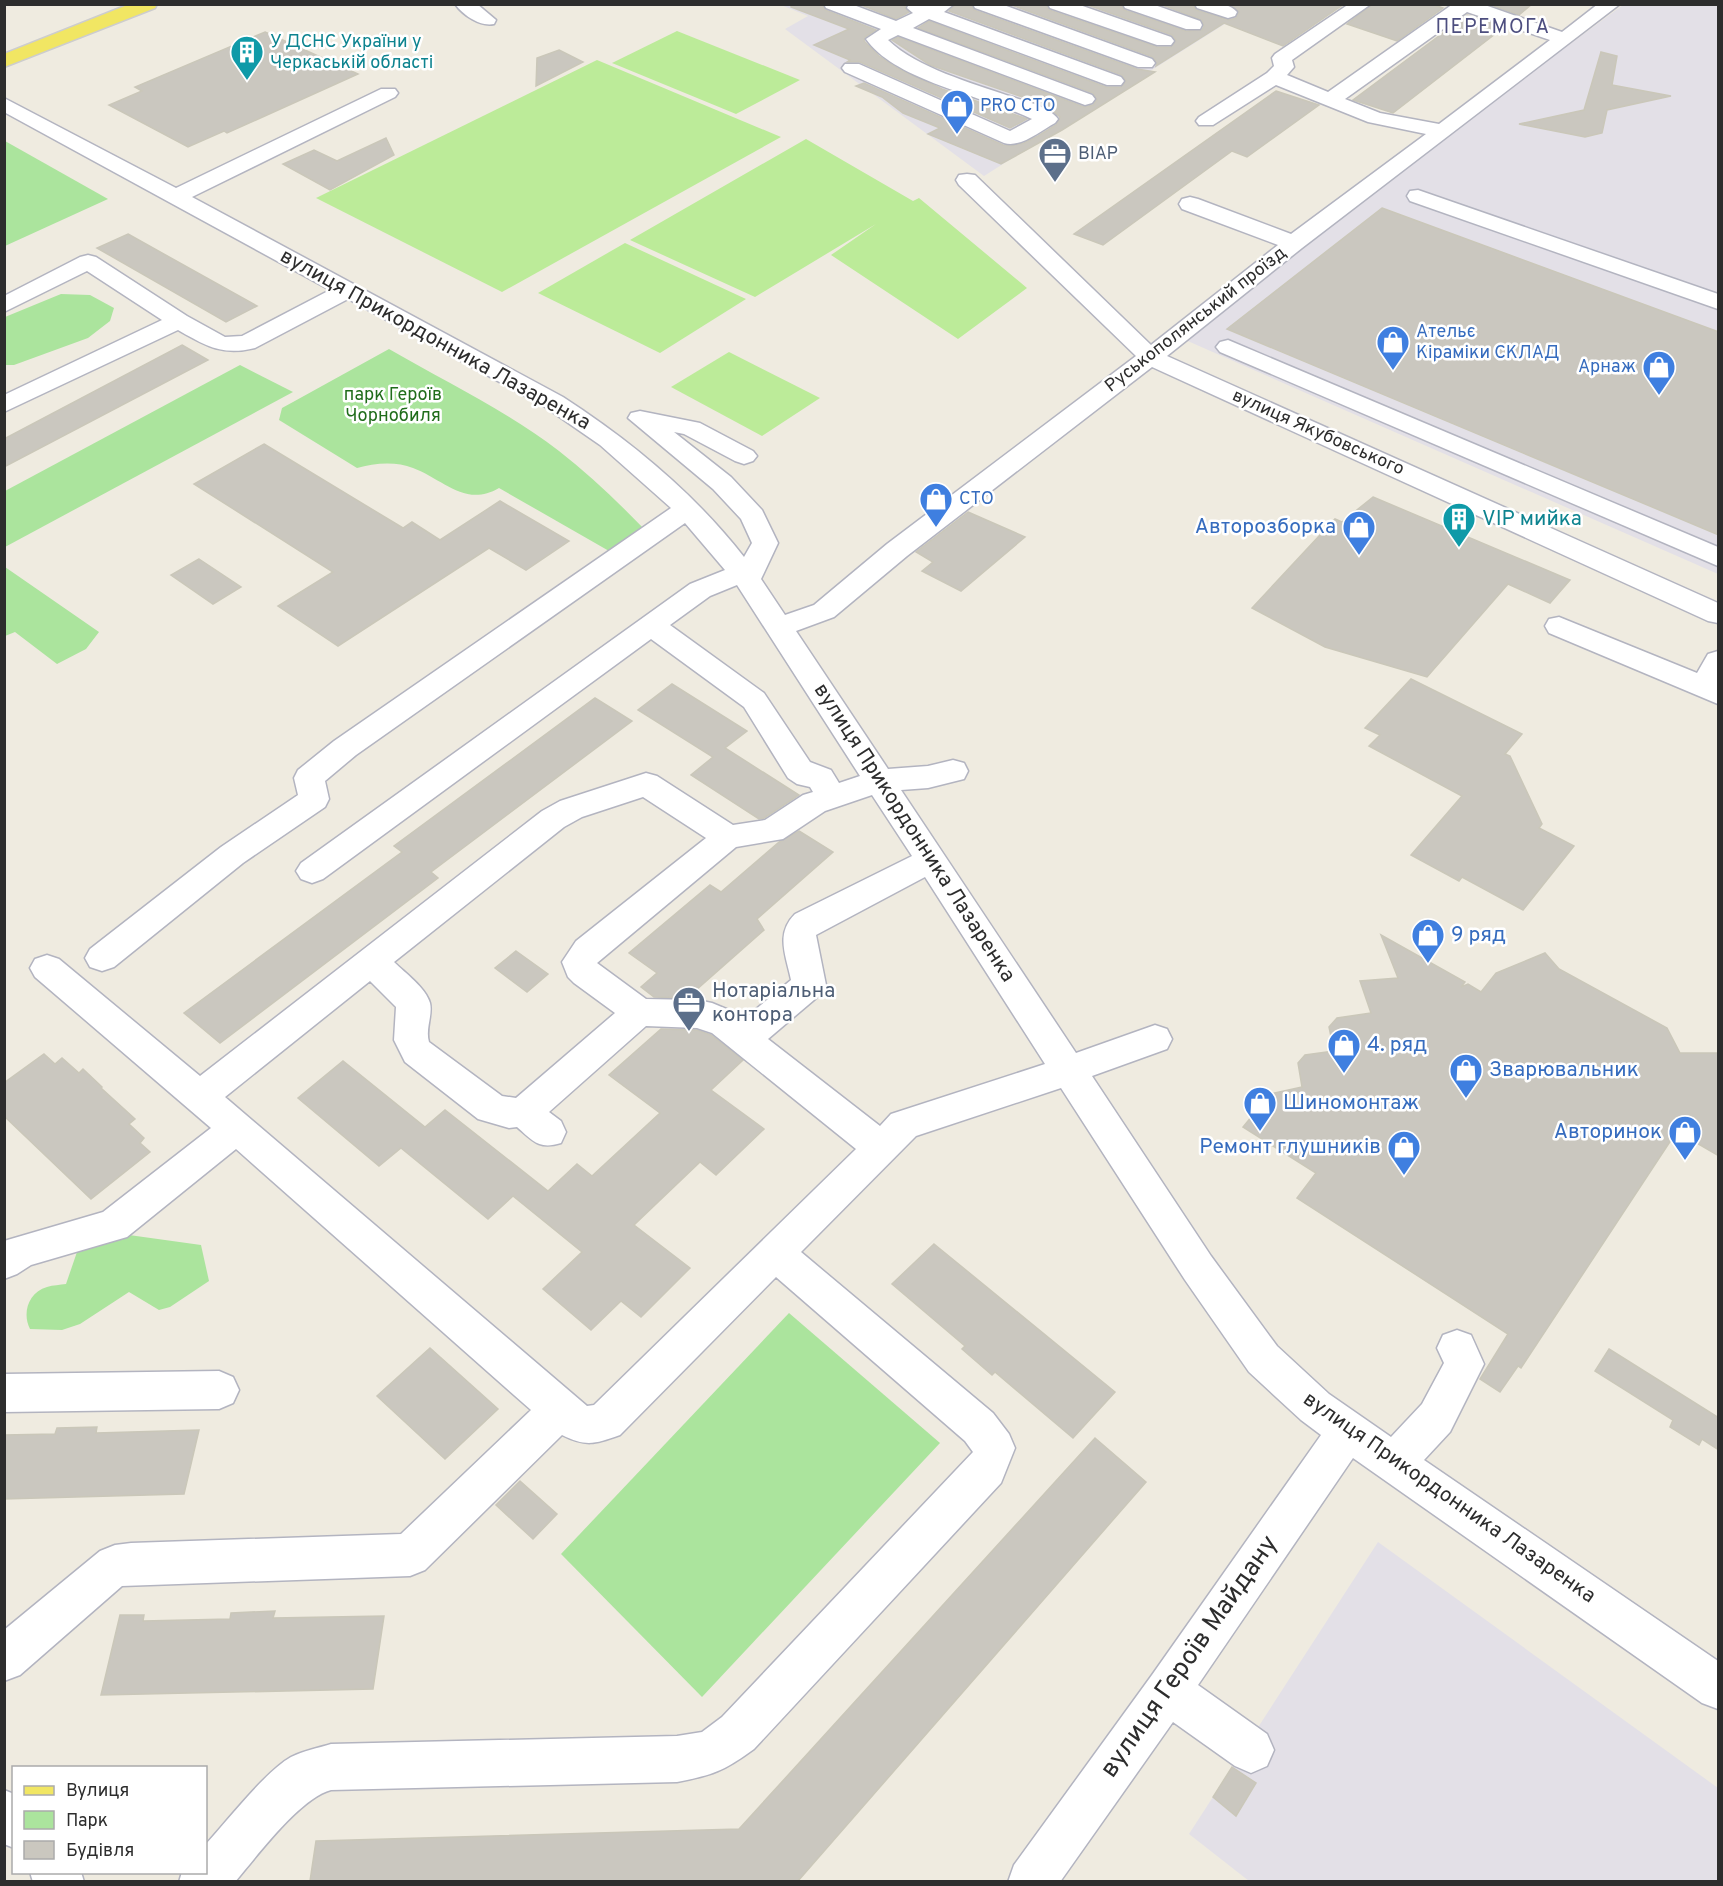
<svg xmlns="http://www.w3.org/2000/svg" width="1723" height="1886" font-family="Overpass,sans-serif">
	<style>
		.industrial { fill: #e3e0e7 }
		.green { fill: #abe49d }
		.pitch { fill: #bceb99 }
		.building { fill: #cac7bf; stroke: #cac7b9; stroke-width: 1.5 }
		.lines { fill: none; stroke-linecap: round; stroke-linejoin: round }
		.minor-casing { stroke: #b3b4c0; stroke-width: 3 }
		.major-casing { stroke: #cdcdcd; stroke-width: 3 }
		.minor { fill: #fff; fill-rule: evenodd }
		.major { fill: #f1e663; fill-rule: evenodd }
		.labels { text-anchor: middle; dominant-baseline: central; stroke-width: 5; stroke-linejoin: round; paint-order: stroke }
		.far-culture-label { font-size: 18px; fill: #0d838f; stroke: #fff; text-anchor: start }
		.far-shop-label { font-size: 18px; fill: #366cbe; stroke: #fff; text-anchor: start }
		.far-service-label { font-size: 18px; fill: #4e5e75; stroke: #fff; text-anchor: start }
		.far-street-label { font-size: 18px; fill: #2d2d2d; stroke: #fff }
		.far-park-label { font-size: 18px; fill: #206d1b; stroke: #fff }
		.far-quarter-label { font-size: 20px; letter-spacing: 1.5px; fill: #4d4e7f; stroke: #fff }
		.street-label { font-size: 21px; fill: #2d2d2d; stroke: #fff }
		.culture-label { font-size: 21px; fill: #0d838f; stroke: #fff; text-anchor: start }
		.shop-label { font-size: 21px; fill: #366cbe; stroke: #fff; text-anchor: start }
		.service-label { font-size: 21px; fill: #4e5e75; stroke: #fff; text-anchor: start }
		.near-street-label { font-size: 26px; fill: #2d2d2d; stroke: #fff }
	</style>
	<rect width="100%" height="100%" fill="#efebe0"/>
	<!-- industrial -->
	<g class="industrial">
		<path d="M781,5H1255L984,176L785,29L808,16Z"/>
		<path d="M1623,5H1718V574L1174,335Z"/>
		<path d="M1378,1542L1718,1788V1881H1249L1189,1834Z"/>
	</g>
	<!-- green -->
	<g class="green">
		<path d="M4,141H5L108,199L5,246Z"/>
		<path d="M61,294L90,295L114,308L110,321L88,338L14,365H5V317Z"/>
		<path d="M389,349C446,382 507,411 559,451C591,476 620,504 648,533L616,555L499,488C465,508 443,479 413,468C396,461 374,463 357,468L279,420L282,408L293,402Z"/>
		<path d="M240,365L293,392L5,547V491Z"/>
		<path d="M5,567L99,632L86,649L57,664L15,632L5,636Z"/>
		<path d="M129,1235L201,1245L209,1281L170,1307L159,1310L129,1292L80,1324L62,1330L30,1329C22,1314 28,1292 47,1287C53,1285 60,1285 66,1284L77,1252Z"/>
		<path d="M789,1313L940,1443L702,1697L561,1554Z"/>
	</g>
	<!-- pitch -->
	<g class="pitch">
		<path d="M677,31L800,80L736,114L612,63Z"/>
		<path d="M597,60L781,137L502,292L316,198Z"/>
		<path d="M806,139L913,201L919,198L1027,288L958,339L831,255L876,224L755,297L630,240Z"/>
		<path d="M625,243L746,299L660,353L538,293Z"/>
		<path d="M729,352L820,398L762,436L671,387Z"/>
	</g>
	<!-- building -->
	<g class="building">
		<path d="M791,4H822L825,10L876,30L865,37L864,41L879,56L897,68L942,89L1027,119L1010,128L860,62H847L850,60L814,45L849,29L791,7Z"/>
		<path d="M859,4H906L905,8L909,12L896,19Z"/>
		<path d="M956,4H971L974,10L1137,69L1155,72L1062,130L1001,164L928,134L940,128L903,113L882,97L856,86L864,83L1003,145L1011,146L1024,143L1038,136L1056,125L1060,117L1050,109L1037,102L930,65L892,40L898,37L1084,107L1093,105L1097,100L1093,93L918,28L929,21L1106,87H1121L1126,81L1122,75L949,11Z"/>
		<path d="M1009,4H1046L1049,10L1157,47H1171L1176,40L1172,35L1085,4H1121L1124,10L1186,31L1202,30L1204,26L1202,20L1160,4H1193L1196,10L1229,20L1236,18L1239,12L1230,4H1344L1283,46L1224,23L1156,66L1157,63L1153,57Z"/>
		<path d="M1373,4H1432L1443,8L1397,41L1347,24Z"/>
		<path d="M1496,4H1532L1519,15L1494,6Z"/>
		<path d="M1467,15L1504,27L1393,113L1353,100Z"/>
		<path d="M265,32L358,74L227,133L224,131L188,147L109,105L142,91L135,87Z"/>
		<path d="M559,50L583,62L536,86L537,58Z"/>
		<path d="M1601,52L1617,56L1612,85L1671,96L1607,110L1602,133L1585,137L1519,124L1584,110Z"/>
		<path d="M1276,91L1319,105L1247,157L1232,151L1103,245L1074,234Z"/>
		<path d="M386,138L394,155L330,190L283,164L314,150L337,161Z"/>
		<path d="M1382,208L1719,332V535L1227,329Z"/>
		<path d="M128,234L257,306L226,322L97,248Z"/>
		<path d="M182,345L208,360L4,467V439Z"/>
		<path d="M264,444L403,528L412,522L440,540L500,501L569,541L526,570L489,548L338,646L278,606L333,572L194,484Z"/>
		<path d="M1373,497L1570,580L1550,603L1508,584L1427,677L1325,647L1252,608L1335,519L1342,522Z"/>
		<path d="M968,512L1025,537L961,591L922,571L933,562L916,552Z"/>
		<path d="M199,559L241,587L213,604L171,575Z"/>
		<path d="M1411,679L1522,734L1505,754L1510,756L1542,824L1539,828L1574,846L1523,910L1462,877L1459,881L1411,855L1462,796L1369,746L1380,735L1365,728Z"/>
		<path d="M672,684L747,731L725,748L799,795L764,818L759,819L691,775L713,757L638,710Z"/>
		<path d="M595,698L632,721L431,872L438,878L220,1043L184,1013L402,852L394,846Z"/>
		<path d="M799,831L833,852L757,919L764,930L687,998L654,997L641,987L657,973L629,953L710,885L721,892L779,842Z"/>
		<path d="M1381,935L1465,982L1461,987L1468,984L1481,992L1496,973L1545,953L1559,969L1667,1028L1680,1053H1719V1156L1683,1135L1681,1137L1675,1134L1521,1368L1518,1366L1500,1392L1480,1379L1508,1334L1297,1198L1316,1173L1243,1127L1270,1094L1302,1087L1298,1063L1305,1055L1334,1051L1329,1027L1337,1018L1371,1013L1360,981L1398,978Z"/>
		<path d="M516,951L548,974L527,992L495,968Z"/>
		<path d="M661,1029L697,1030L711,1035L743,1060L711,1090L764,1129L716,1175L700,1162L634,1225L690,1268L641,1317L621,1301L591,1330L543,1289L582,1252L513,1196L488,1219L401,1148L379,1166L298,1098L343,1061L425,1127L445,1110L548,1191L577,1164L592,1176L660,1113L609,1075Z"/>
		<path d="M44,1054L55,1064L62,1058L79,1073L83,1069L102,1087L101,1088L135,1119L129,1124L144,1138L140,1143L150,1152L91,1199L4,1116V1083Z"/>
		<path d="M934,1244L1115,1392L1073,1438L995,1372L992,1375L962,1349L965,1346L892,1284Z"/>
		<path d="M430,1348L498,1409L445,1459L377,1396Z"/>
		<path d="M1609,1349L1719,1418V1450L1702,1439L1699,1445L1670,1427L1673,1420L1595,1371Z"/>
		<path d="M97,1427L96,1433L199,1430L184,1494L4,1499V1435L55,1434L57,1428Z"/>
		<path d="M1095,1438L1146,1482L798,1881H310L316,1841L739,1829Z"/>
		<path d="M520,1481L557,1514L533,1539L496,1505Z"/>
		<path d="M275,1611L273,1618L384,1616L373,1689L101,1695L120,1615H144L143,1621L230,1619L231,1613Z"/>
		<path d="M1232,1767L1256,1783L1236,1816L1213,1797Z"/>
	</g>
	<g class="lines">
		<defs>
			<g id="minor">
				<path d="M455,4H477L496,20L494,24C480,27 463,15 455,4Z"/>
				<path d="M824,4H851L896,21L913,13L907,8L909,4H954L944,12L1121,77L1124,81L1121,85H1107L929,19L913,28L1092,95L1095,99L1092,103L1085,105L898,35L888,40C917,68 972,83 1009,96C1024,101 1049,106 1058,119L1055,123C1040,131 1021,148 1004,143L845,72L842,68L845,64H859L1010,131L1032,119C986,96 896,82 866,39L881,29L826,8Z"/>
				<path d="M973,4H1001L1152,59L1155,63L1152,67H1138L975,8Z"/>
				<path d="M1048,4H1077L1171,37L1174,41L1171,45H1157L1050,8Z"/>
				<path d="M1123,4H1152L1200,21L1202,25L1200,29H1186L1125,8Z"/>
				<path d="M1195,4C1209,4 1228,1 1237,12L1235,16L1228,18L1197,8Z"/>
				<path d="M1349,4H1371L1292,60L1294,67L1287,75L1328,92L1453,4H1482L1562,32L1598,4H1620L1302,248L1167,356L1718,603V623L1708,621L1152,367L907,556L834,617L796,631L888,769L928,766L953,760L964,763L968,771L964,779L928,788L901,790L1076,1053L1155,1025L1167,1029L1172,1039L1167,1049L1092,1076L1211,1256L1277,1346L1329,1394L1391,1437L1422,1404L1444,1363L1437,1348L1443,1335L1457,1330L1471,1335L1484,1364L1450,1432L1424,1460L1718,1661V1709L1702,1703L1353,1458L1198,1685L1267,1734L1274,1750L1267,1766L1251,1773L1235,1766L1173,1722L1060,1882H1008L1014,1865L1152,1675L1321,1435L1301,1420L1249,1372L1185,1280L1061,1088L916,1136L801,1252L993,1413L1009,1434L1015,1448L1001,1483L754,1749C724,1771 713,1775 677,1782L331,1790C300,1798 257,1856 235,1882H179L182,1872H206V1844C227,1821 266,1771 291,1757C303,1751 318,1748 331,1744L677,1736L702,1732L722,1717L973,1452L965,1441L776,1277L620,1435C595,1444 586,1447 562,1435L425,1570L410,1576L122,1586L20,1675L4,1681V1630L100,1551L115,1545L131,1543L401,1534L531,1410L236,1149L127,1237L31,1265L17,1274L4,1279V1241L103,1212L211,1128L35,977L30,968L35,959L47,955L59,959L200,1076L542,811L560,801L646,773L657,776L733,825L765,820L803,795L813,792L810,787L797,784L788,778L744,707L651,639L323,879L312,883L301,879L296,871L301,863L690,584L725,570L685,523L356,755L325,781L329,799L325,807L243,863L114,967L102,971L90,967L85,958L90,949L221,847L298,795L294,778L298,770L334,741L671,508L600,445L545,407L348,299L255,348C222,356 206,346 178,330L4,412V395L162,320L87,271L4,312V296L80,257L88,255L96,257L187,316L225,337L242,336L330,290L4,112V98L176,188L381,89H395L398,93L395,97L192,197L563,397C631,441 694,493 744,557L752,543L741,519L713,489L628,418L631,413L640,411L700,423L753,451L757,456L753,461L744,464L735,461L684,434L674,432L731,477L762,510L778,543L761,579L785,615L814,605L887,544L1136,356L959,185L956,180L959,175L967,174L975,175L1151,345L1278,245L1182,209L1179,204L1182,199L1190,197L1198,199L1291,234L1426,134L1368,122L1276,85L1213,125H1199L1196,121L1199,117L1267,73L1274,66L1272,58L1275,54ZM1467,12L1550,40L1439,124L1380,113L1345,99ZM737,585L860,776L839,783L831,770L810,762L764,693L670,625L710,596ZM872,795L912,856L795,914C775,934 786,955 791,980L744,1019L736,1013L712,1003L697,1000L646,999L597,963L736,847L783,839L825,811ZM643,797L706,838L576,941L562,962L568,977L574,983L615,1013L516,1098L502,1096L429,1042C425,1029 433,1015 430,1003C426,988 405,973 394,962L564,827L582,817ZM925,877L1045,1064L891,1114L880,1126L768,1039L821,994L826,985L816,935ZM370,981L396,1007L394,1040L405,1062L478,1119L509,1128L517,1127C533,1141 539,1150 561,1143L566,1132L561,1121L549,1112L646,1026L697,1028L712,1033L856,1149L594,1405L587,1406L225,1097Z"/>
				<path d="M1418,190L1718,294V309L1410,201L1407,196L1410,191Z"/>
				<path d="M1228,340L1718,547V566L1220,352L1216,347L1220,342Z"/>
				<path d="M1559,617L1697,673L1708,654L1718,651V704L1549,633L1545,626L1549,619Z"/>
				<path d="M219,1371L233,1377L239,1390L233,1403L219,1409L4,1412V1374Z"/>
				<path d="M4,1790L14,1794V1848L4,1844Z"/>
				<path d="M30,1872H81L84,1882H33Z"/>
			</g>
			<path id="major" d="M130,4H157L155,8L4,67V54Z"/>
		</defs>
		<!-- minor casing -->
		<use href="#minor" class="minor-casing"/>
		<!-- major casing -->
		<use href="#major" class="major-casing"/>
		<!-- minor -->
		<use href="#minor" class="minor"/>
		<!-- major -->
		<use href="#major" class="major"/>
	</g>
	<!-- icons -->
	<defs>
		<symbol id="building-pin" viewBox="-11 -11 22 30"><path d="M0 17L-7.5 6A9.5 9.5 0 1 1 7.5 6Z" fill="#0f9aa8" stroke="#fff"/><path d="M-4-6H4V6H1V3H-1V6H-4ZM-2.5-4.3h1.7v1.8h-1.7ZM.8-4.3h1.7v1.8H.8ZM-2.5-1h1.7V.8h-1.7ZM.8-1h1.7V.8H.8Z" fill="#fff"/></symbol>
		<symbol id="shop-pin" viewBox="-11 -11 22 30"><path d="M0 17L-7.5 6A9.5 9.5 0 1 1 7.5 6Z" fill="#3f7fe0" stroke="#fff"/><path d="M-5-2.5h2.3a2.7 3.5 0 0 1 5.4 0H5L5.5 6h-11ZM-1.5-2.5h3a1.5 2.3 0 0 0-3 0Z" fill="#fff"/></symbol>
		<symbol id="office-pin" viewBox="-11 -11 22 30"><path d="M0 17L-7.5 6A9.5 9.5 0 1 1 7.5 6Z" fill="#5c6f8a" stroke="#fff"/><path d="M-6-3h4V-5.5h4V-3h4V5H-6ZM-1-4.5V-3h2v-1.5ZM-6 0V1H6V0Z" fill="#fff"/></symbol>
	</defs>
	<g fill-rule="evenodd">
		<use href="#building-pin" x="228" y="33" width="38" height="52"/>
		<use href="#shop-pin" x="938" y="87" width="38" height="52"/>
		<use href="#office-pin" x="1036" y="135" width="38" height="52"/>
		<use href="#shop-pin" x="1374" y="323" width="38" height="52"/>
		<use href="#shop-pin" x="1640" y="348" width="38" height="52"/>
		<use href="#shop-pin" x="917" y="480" width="38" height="52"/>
		<use href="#building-pin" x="1440" y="500" width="38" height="52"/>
		<use href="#shop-pin" x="1340" y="508" width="38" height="52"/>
		<use href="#shop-pin" x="1409" y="916" width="38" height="52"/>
		<use href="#office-pin" x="670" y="984" width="38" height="52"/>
		<use href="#shop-pin" x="1325" y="1026" width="38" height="52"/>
		<use href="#shop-pin" x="1447" y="1051" width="38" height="52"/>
		<use href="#shop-pin" x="1241" y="1084" width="38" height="52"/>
		<use href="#shop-pin" x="1666" y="1113" width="38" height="52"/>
		<use href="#shop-pin" x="1385" y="1128" width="38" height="52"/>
	</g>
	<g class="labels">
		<!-- far-culture labels -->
		<g class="far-culture-label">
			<text x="270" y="42">У ДСНС України у<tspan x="270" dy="21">Черкаській області</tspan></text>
		</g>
		<!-- far-shop labels -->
		<g class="far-shop-label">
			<text x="980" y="106">PRO СТО</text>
			<text x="1416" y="332">Ательє<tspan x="1416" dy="21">Кіраміки СКЛАД</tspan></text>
			<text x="1636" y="367" text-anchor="end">Арнаж</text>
			<text x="959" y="499">СТО</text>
		</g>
		<!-- far-service labels -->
		<g class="far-service-label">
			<text x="1078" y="154">ВІАР</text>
		</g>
		<!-- far-street labels -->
		<g class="far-street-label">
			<text transform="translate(1196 320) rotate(-38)">Руськополянський проїзд</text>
			<text transform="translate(1318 433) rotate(24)">вулиця Якубовського</text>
		</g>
		<!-- far-park labels -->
		<g class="far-park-label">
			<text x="393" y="395">парк Героїв<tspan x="393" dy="21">Чорнобиля</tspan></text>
		</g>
		<!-- far-quarter labels -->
		<g class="far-quarter-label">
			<text x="1493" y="28">ПЕРЕМОГА</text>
		</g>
		<!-- street labels -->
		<g class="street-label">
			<text transform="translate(435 340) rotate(29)">вулиця Прикордонника Лазаренка</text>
			<text transform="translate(914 833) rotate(57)">вулиця Прикордонника Лазаренка</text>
			<text transform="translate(1449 1498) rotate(35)">вулиця Прикордонника Лазаренка</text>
		</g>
		<!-- culture labels -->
		<g class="culture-label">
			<text x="1482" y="519">VIP мийка</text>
		</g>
		<!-- shop labels -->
		<g class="shop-label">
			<text x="1336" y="527" text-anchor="end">Авторозборка</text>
			<text x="1451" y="935">9 ряд</text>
			<text x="1367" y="1045">4. ряд</text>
			<text x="1489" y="1070">Зварювальник</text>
			<text x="1283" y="1103">Шиномонтаж</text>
			<text x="1662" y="1132" text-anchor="end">Авторинок</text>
			<text x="1381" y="1147" text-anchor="end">Ремонт глушників</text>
		</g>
		<!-- service labels -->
		<g class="service-label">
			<text x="712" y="991">Нотаріальна<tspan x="712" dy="24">контора</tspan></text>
		</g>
		<!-- near-street labels -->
		<g class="near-street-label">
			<text transform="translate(1190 1657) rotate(-55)">вулиця Героїв Майдану</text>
		</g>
	</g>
	<!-- border -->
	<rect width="1723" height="1886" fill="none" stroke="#2d2d2d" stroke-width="12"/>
	<!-- legend -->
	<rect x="12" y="1766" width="195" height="108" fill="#ffffff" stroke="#ababab" stroke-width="1.5"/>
	<rect x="24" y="1786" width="30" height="9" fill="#f1e663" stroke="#ababab" stroke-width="1.5"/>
	<text x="66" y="1796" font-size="18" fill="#2d2d2d">Вулиця</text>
	<rect x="24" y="1811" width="30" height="18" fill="#abe49d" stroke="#ababab" stroke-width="1.5"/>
	<text x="66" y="1826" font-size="18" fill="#2d2d2d">Парк</text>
	<rect x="24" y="1841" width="30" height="18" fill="#cac7bf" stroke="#ababab" stroke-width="1.5"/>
	<text x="66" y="1856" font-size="18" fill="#2d2d2d">Будівля</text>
</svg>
